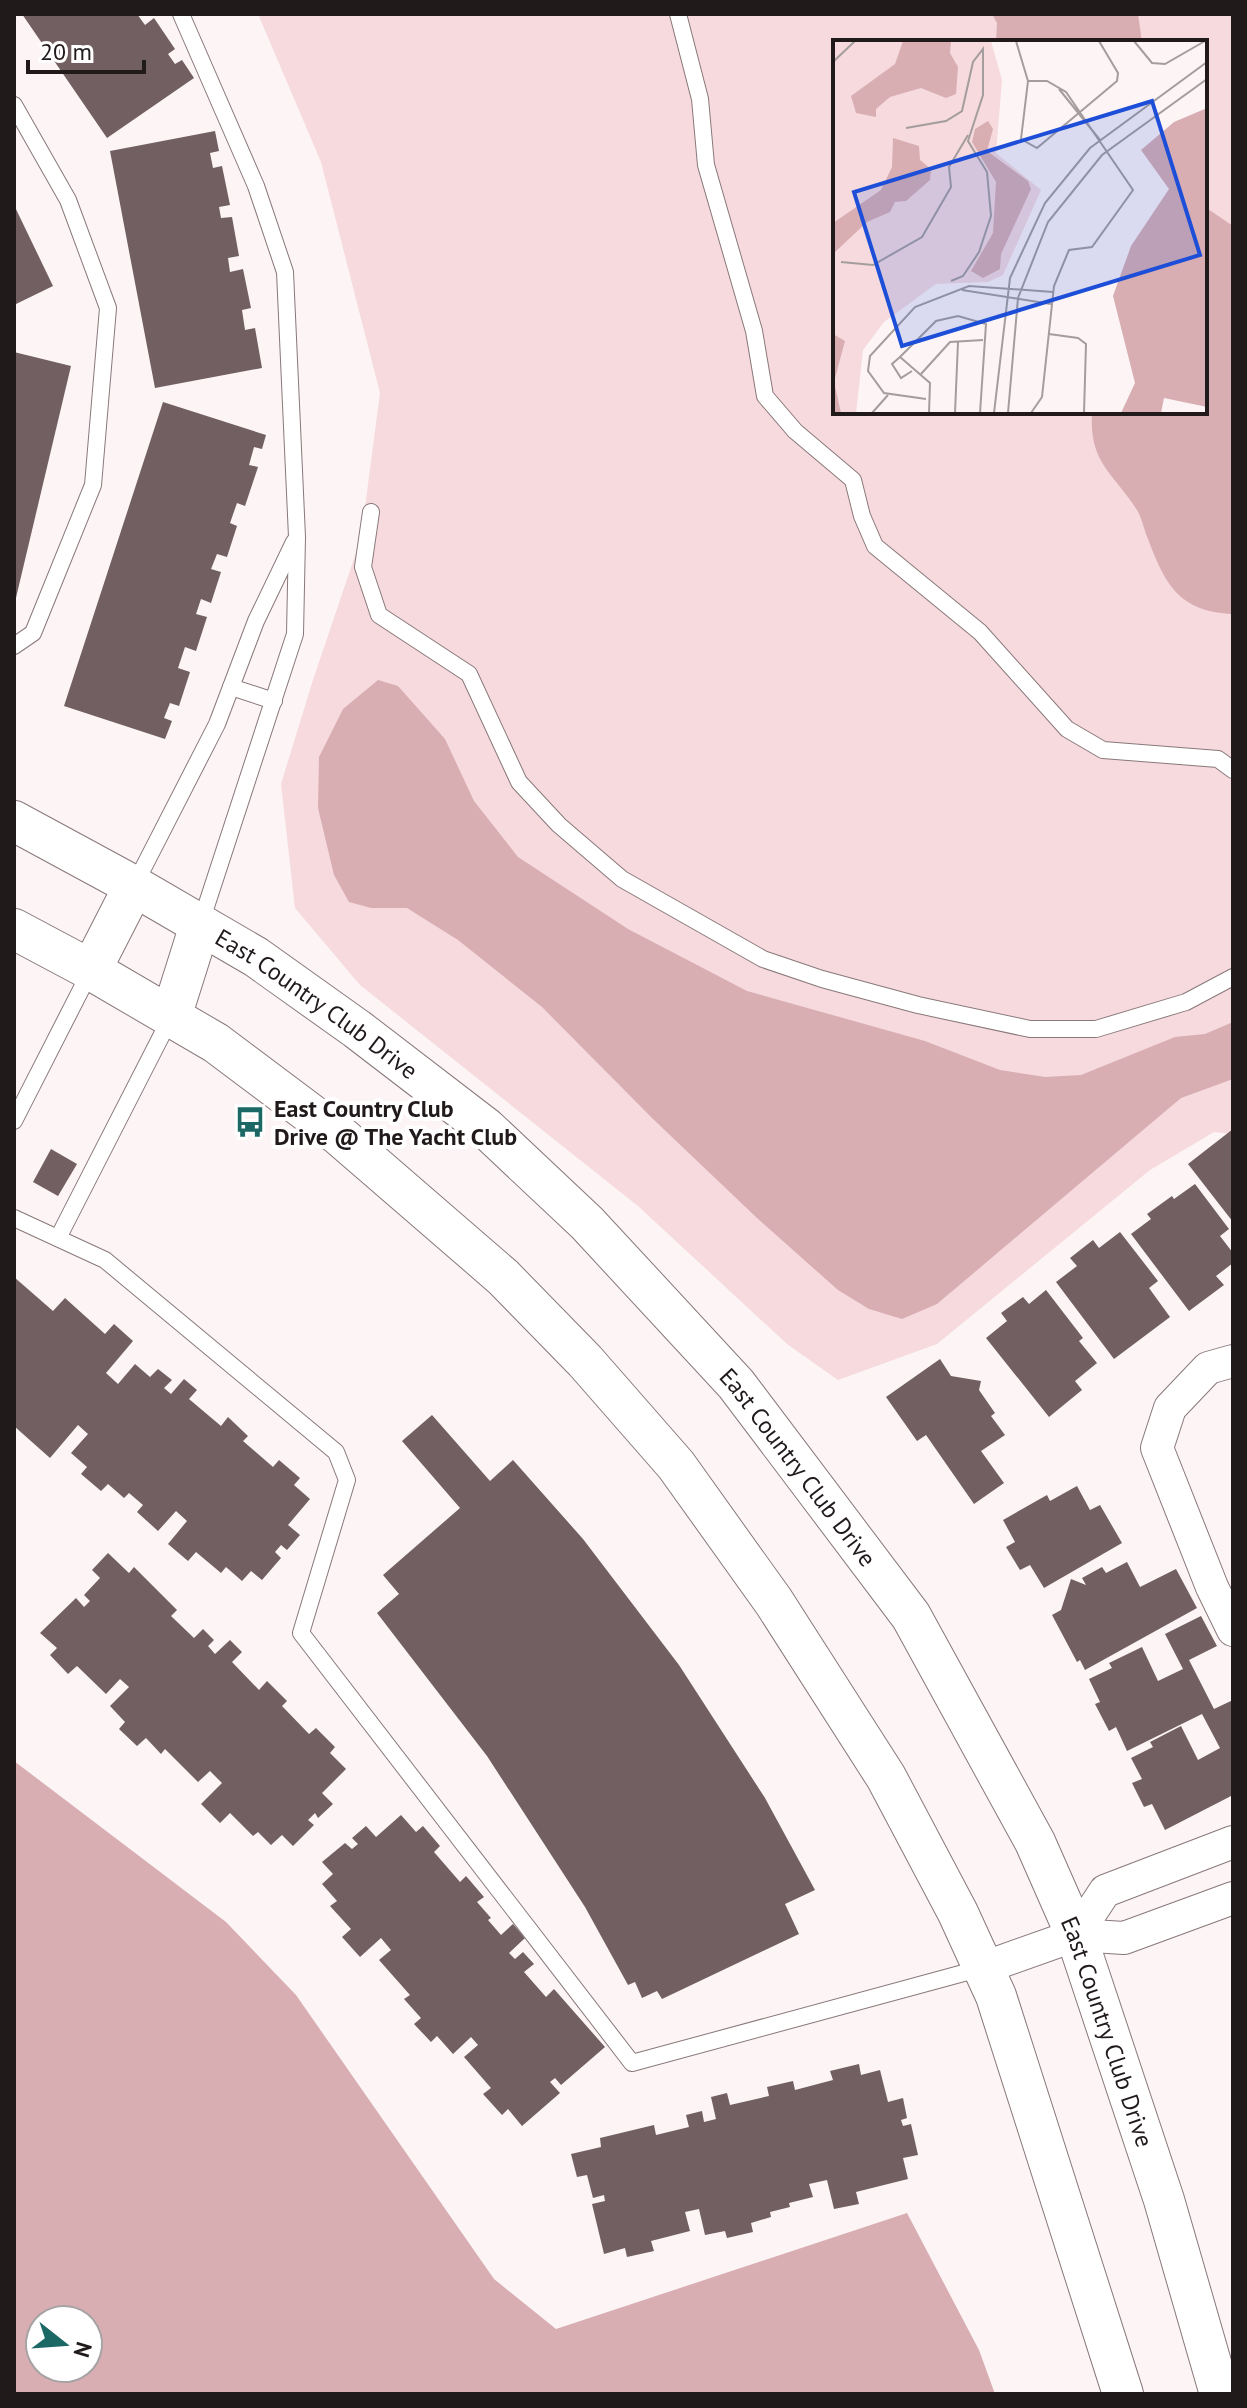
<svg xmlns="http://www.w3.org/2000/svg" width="1247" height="2408" font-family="'PT Sans',sans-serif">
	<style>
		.green { fill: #f6dadd; fill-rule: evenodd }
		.water { fill: #d8aeb3; fill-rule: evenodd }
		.building { fill: #715f61 }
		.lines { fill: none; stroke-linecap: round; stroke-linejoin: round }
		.service-casing { stroke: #89787a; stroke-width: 18 }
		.minor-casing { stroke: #89787a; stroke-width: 34 }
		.tertiary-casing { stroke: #89787a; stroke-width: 42 }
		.service { stroke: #fff; stroke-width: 16 }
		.minor { stroke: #fff; stroke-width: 32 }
		.tertiary { stroke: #fff; stroke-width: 40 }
		.labels { text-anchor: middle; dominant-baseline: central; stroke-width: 8; stroke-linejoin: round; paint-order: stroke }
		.street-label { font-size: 24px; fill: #211a1b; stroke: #fff }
		.poi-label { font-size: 24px; font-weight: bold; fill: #211a1b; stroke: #fff; text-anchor: start }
		.inset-road { fill: none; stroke: #a49d9e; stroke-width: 2 }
		.view { fill: #1d4ed8; fill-opacity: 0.15; stroke: #1d4ed8; stroke-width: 4 }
		.inset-edge { fill: none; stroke: #211a1b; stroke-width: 4 }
	</style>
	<rect width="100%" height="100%" fill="#fcf4f5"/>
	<!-- green -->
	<path class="green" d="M258,14H1233V1134L1214,1132L1150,1170L937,1344L838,1380L787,1344L638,1206L360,985L295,908L281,784L313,680L361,538L380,393L321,162ZM835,42H1205V412H835Z"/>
	<!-- water -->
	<g class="water">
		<path d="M992,14H1138L1142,42H996L997,23Z"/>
		<path d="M1205,207L1233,226V614C1179,612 1165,584 1148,539C1144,530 1142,518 1137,510C1113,472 1089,464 1092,412H1205Z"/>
		<path d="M378,680L398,686L445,739L474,801L518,857L628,929L747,991L925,1041L1000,1070L1045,1077L1081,1075L1175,1037L1205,1034L1233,1022V1079L1181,1098L937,1304L902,1319L869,1309L838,1290L757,1218L653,1119L542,1007L458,940L407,908H371L349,902L334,875L318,808L319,757L343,709Z"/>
		<path d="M14,1761L226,1922L296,1995L494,2279L556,2329L907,2213L979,2350L995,2394H14ZM40,2320H88V2368H40Z"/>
	</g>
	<!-- building -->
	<g class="building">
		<path d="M22,14H137L145,25L154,18L175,49L168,54L175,64L182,60L194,78L107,138Z"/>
		<path d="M215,131L219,151L210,153L213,168L222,166L230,205L219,207L221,218L232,217L239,256L228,258L230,272L243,269L251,308L242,310L245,330L255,328L262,368L155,388L110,151Z"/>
		<path d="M14,205L53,286L14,305Z"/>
		<path d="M14,352L71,366L15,602H14Z"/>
		<path d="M163,402L266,435L262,449L254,447L249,465L258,467L245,506L237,503L230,523L237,526L227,557L217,554L211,569L221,572L211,603L201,599L196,614L207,617L196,651L185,647L178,668L190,672L179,706L170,703L164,718L172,721L165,739L64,706Z"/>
		<path d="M1233,1129V1222L1188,1164Z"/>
		<path d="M51,1149L77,1164L58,1196L33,1182Z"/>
		<path d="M1195,1184L1229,1229L1220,1236L1233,1253V1263L1216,1276L1224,1285L1189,1311L1131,1234L1151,1219L1147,1214L1172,1196L1174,1199Z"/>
		<path d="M1120,1232L1158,1281L1149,1288L1170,1317L1114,1359L1056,1282L1077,1266L1070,1258L1093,1240L1099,1248Z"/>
		<path d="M14,1277L53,1311L65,1298L105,1334L114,1324L133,1341L106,1373L118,1384L135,1364L150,1377L158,1369L172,1380L164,1388L171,1394L184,1379L197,1390L189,1399L221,1426L228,1417L248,1436L243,1441L273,1467L279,1460L300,1478L294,1485L310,1499L288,1525L300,1535L287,1550L281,1545L275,1552L281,1558L262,1580L251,1571L242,1581L226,1567L221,1573L196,1552L188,1561L168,1544L187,1521L176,1511L158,1531L137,1512L143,1505L129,1493L124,1498L108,1484L101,1491L81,1474L87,1467L71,1453L88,1434L78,1425L50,1458L14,1426Z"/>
		<path d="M1046,1290L1083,1338L1079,1341L1097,1363L1075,1381L1082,1390L1049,1417L986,1338L1007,1321L1001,1313L1023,1297L1029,1304Z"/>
		<path d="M940,1359L951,1376L981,1381L979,1390L995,1413L991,1416L1005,1435L981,1451L1004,1483L974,1504L926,1435L917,1441L886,1397Z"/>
		<path d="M432,1415L490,1481L513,1460L583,1539L679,1665L765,1798L815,1890L785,1904L799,1934L662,1999L657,1991L642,1998L635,1982L628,1985L585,1907L487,1756L377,1613L399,1594L383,1575L460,1508L402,1441Z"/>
		<path d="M1077,1486L1090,1510L1100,1505L1122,1543L1044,1588L1030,1565L1020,1570L1006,1547L1015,1542L1003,1520L1047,1495L1050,1501Z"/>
		<path d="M108,1553L129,1573L134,1567L177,1610L171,1616L194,1638L203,1629L214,1640L208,1646L215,1654L230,1640L242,1652L232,1662L259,1690L267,1681L287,1701L282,1706L309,1734L316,1728L335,1747L330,1753L346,1769L322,1793L333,1804L318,1818L315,1813L308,1820L314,1825L293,1846L282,1835L271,1845L258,1832L253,1836L230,1813L220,1823L201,1804L222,1783L210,1771L198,1782L165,1749L161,1754L146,1738L137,1746L119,1729L125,1722L110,1706L129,1687L120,1679L106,1694L77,1666L68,1674L50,1655L57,1648L40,1633L76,1598L84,1607L90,1601L84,1595L100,1578L92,1570Z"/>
		<path d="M1127,1562L1140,1587L1176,1569L1197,1608L1085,1670L1080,1660L1077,1662L1052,1615L1061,1610L1071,1579L1086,1585L1082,1578L1102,1567L1106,1573Z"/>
		<path d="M1201,1616L1217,1646L1189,1660L1214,1709L1233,1700V1795L1165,1830L1152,1804L1144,1807L1132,1783L1142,1779L1131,1758L1153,1747L1150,1742L1181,1726L1198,1760L1220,1748L1202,1714L1127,1751L1116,1727L1109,1731L1095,1704L1100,1702L1089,1679L1112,1668L1109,1663L1142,1647L1158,1681L1183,1669L1165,1634Z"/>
		<path d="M401,1815L416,1832L423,1826L440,1846L434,1852L460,1882L466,1876L484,1897L477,1902L491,1918L488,1920L501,1935L513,1924L525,1938L509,1953L515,1959L523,1952L534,1964L524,1972L546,1997L554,1989L605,2047L561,2085L555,2078L550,2082L560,2093L522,2126L508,2109L502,2115L483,2094L491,2088L464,2057L478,2045L471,2037L453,2054L437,2036L431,2042L414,2024L421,2018L404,1999L410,1995L379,1960L391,1950L381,1938L360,1957L342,1937L351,1929L330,1906L337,1901L322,1884L333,1874L322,1862L345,1843L352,1849L358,1844L352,1838L366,1826L376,1837Z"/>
		<path d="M859,2064L861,2075L880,2070L888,2102L903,2098L907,2118L901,2120L903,2126L911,2124L918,2155L903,2158L908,2179L856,2192L859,2204L834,2209L827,2180L809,2184L813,2197L789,2203L790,2207L770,2212L771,2217L751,2223L753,2232L727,2238L725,2231L705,2235L699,2209L685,2212L690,2231L651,2241L654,2251L627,2257L625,2248L604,2254L592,2204L605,2201L604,2195L593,2198L587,2175L577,2177L571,2154L601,2147L600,2138L654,2125L656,2135L689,2127L686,2115L702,2111L704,2122L716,2119L711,2097L727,2093L730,2105L769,2096L767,2087L793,2081L795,2090L833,2080L830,2071Z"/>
	</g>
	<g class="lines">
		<defs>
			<g id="service">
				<path d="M181,14L256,186L285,272L297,537L295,634L200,925"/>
				<path d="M678,14L700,99L706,165L754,331L765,396L795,431L853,480L862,516L875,546L980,632L1067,729L1103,750L1218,759L1233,770"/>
				<path d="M14,105L68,200L108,308L93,485L33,633L14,646"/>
				<path d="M371,512L363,567L379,615L469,674L519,782L559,825L622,879L763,959L822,979L918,1005L1030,1029H1096L1186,1002L1233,977"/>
				<path d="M231,687L274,701"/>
				<path d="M134,886L217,724L256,621L294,542"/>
				<path d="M14,1121L91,970"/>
				<path d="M14,1218L105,1260L336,1452L347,1480L301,1633L632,2063L982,1968"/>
				<path d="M58,1238L171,1017"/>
			</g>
			<g id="minor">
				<path d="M1233,1361L1208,1368L1170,1408L1157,1448L1212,1587L1233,1630"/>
				<path d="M1076,1935L1105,1891L1233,1842"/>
				<path d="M983,1968L1076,1935L1124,1938L1233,1898"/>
			</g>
			<g id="tertiary">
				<path id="s1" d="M14,821L134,886L256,957L357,1029L486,1128L587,1223L736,1384L911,1616L1035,1842L1076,1935L1164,2200L1220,2394"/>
				<path d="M14,929L91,970L216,1043L340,1136L503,1277L585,1361L676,1465L774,1602L886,1777L958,1913L996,1996L1123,2394"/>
				<path d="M91,970L134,886"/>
				<path d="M171,1017L200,925"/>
			</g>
		</defs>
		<!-- service casing -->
		<use href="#service" class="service-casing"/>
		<!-- minor casing -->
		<use href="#minor" class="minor-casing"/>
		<!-- tertiary casing -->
		<use href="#tertiary" class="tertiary-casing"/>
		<!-- service -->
		<use href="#service" class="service"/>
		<!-- minor -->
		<use href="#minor" class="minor"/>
		<!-- tertiary -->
		<use href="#tertiary" class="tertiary"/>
	</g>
	<!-- icons -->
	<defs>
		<symbol id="bus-bare" viewBox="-9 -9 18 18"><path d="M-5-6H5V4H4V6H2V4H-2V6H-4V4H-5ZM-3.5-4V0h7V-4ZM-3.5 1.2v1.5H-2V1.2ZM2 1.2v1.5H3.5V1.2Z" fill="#1c6865" stroke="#fff" stroke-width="2.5" paint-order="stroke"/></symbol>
	</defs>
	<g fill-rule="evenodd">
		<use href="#bus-bare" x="228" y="1100" width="44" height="44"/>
	</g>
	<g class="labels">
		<!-- street labels -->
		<g class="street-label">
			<text stroke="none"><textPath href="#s1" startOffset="354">East Country Club Drive</textPath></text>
			<text stroke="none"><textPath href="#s1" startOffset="1026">East Country Club Drive</textPath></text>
			<text stroke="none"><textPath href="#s1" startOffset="1674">East Country Club Drive</textPath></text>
		</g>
		<!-- poi labels -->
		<g class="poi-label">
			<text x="274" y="1108">East Country Club<tspan x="274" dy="28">Drive @ The Yacht Club</tspan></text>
		</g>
	</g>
	<!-- overview -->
	<g transform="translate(833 40)">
		<rect width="374" height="374" fill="#fcf4f5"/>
		<path d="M0,1H158L169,40L163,113L208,150L170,235L155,242L103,244L51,282L30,310L23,373H0Z" fill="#f6dadd"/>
		<path d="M70,1H118L117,13L125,27L123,54L113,58L88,48L57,57L43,69V77L23,73L18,56L62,24ZM374,68V367L331,358L328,373H288L302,343L280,256L298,206L336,149L308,110L341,82ZM155,81L160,89L154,111L195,141L198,149L168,214L167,229L150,238L138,231L160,193L163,142L139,102L142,89ZM60,98L86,106L87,120L98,129L97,140L73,161L62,162L57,172L34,182L1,213L0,183L48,150L59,127ZM0,294L12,301L1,342L8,373H0Z" fill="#d8aeb3"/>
		<path class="inset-road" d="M183,1L195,41L188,99L204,108L284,41L285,33L266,1M301,1L319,23L332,24L372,1M0,22L22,1M195,41H214L233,52L300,150L259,207L236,210L221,246L209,357L198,373M226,49L267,100M73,88L113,81L129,71L140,22L150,9V55L135,101L154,132L158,176L146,212L130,236L118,241M8,222L40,225L89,197L118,147L116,127L135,95M129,250L218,264M216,294L245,298L253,304L251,373M67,317L59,324L68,338L79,331M88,334L117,302L150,300M93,359L51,353L35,331L37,316L82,267L136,246L220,252M39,373L55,355M96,373L97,343L67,317L103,281L125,276L153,284L147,373M122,373L125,302M161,373L177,238L212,163L257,108L374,22M175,373L185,258L215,182L269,115L374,39"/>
		<path class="view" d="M319,61L367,215L69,306L21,152Z"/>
		<rect width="374" height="374" class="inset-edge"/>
	</g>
	<!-- border -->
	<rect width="1247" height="2408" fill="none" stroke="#211a1b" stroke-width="32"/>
	<!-- north arrow -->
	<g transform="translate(64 2344) rotate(107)"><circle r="38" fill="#ffffff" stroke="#a6a3a4" stroke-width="2"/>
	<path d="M0-6L14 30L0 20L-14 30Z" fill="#1c6865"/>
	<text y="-12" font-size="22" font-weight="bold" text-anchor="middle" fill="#211a1b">N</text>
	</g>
	<!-- scale -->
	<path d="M28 60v12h116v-12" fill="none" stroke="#211a1b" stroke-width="4"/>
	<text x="40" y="60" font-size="24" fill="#211a1b" stroke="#ffffff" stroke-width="6" paint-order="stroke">20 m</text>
</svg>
